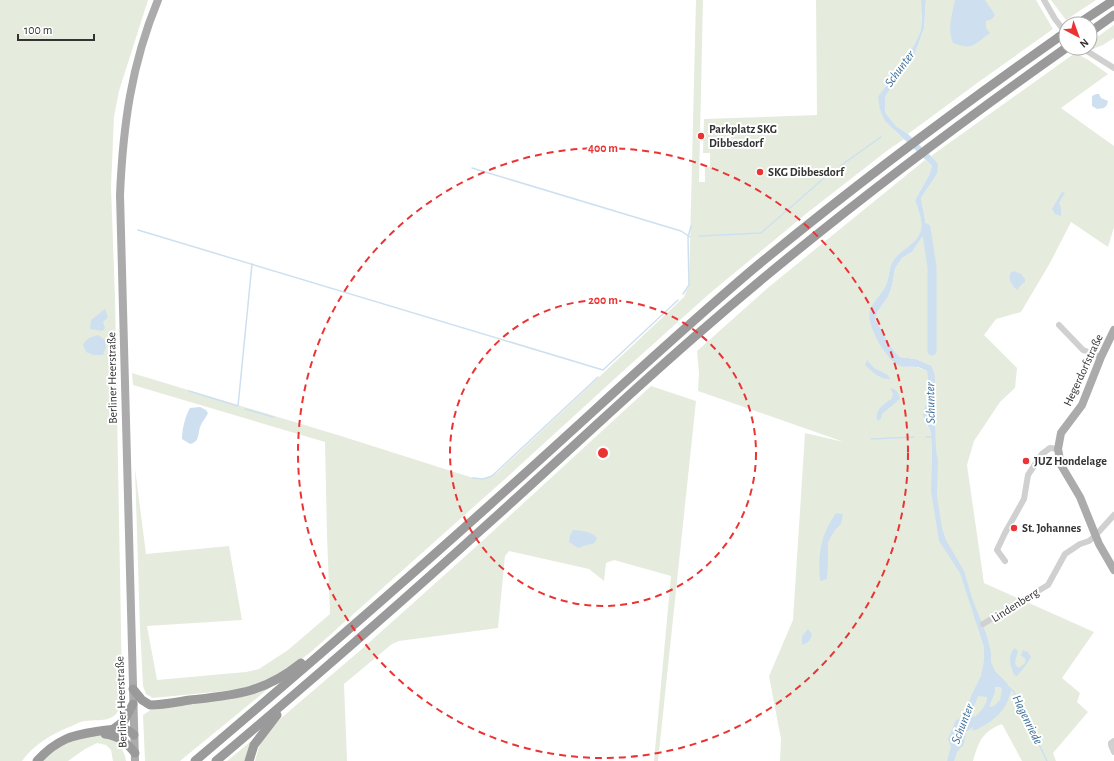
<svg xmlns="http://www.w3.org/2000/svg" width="1114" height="761" font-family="'Alegreya Sans',sans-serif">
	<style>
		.green { fill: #e5ecde }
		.water { fill: #cee0ef; fill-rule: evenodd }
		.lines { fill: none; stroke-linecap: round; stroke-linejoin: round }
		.stream { stroke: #cee0ef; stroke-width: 1.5 }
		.river { stroke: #cee0ef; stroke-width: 9 }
		.minor { stroke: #d0d0d0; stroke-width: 6 }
		.major { stroke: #ababab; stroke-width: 8 }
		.highway { stroke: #9a9a9a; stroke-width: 9 }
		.highway-bridge { stroke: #9a9a9a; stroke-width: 9 }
		.ring { fill: none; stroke: #ec3333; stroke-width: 2; stroke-dasharray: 7 5 }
		.poi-dot { fill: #ec3333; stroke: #fff; stroke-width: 1.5 }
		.labels { text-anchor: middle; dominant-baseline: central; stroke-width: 4; stroke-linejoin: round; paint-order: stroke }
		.poi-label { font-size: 12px; font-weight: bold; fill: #333; stroke: #fff; text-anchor: start }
		.street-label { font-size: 12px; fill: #333; stroke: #fff }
		.water-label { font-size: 13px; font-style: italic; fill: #3c6e9a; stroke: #fff }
		.centre { fill: #ec3333; stroke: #fff; stroke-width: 2 }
		.ring-label { font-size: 12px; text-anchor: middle; font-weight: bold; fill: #ec3333; stroke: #fff; stroke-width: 4; stroke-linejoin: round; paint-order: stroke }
	</style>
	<rect width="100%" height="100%" fill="#fff"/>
	<!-- green -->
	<g class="green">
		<path d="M0,0H148L119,91L114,117L111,187L115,298L122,684C121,694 123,706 116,714C106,724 92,718 81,722C77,723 73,726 69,727C51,735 34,744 22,761H0Z"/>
		<path d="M696,0H703L699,182H705V168L710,167V153H703L704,119L817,115L816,0H921V28L919,37L909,55L885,87L880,110L896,132L904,139L888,150L807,213L709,294L621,373L505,479L312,651L285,672L245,689L153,698L146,694L143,686L140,629L135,468L146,554L229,546L242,620L147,626L157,680L246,672L259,669L288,650L330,614L327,535L325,442L133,385L132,373L341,436L470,477L484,479L497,473L684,297L689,285Z"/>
		<path d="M926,0H1036L1053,29L980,81L908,134L896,126L885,112V97L915,53L924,29Z"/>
		<path d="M1051,0H1096L1066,20Z"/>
		<path d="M1114,25V38L1103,45L1093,49L1090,47V42Z"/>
		<path d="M1075,53L1087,59L1108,74L1061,108L1114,146V227L1108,247L1071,222L1050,263L1021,312L996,319L984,335L1017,368L1015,388L1000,402L974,441L967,465L984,583L1094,632L1062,678L1080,693L1077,702L1088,712L1053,753L1056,761H1022L1002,724C982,732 979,741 973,761H780L781,739L769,676L793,620L805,433L844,442L698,391L699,373L697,351L770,286L925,160L932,166L929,175L915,200C918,209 924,222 921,231C917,243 903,249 895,258C888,265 890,278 885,287C882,295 875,303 870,311L875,335L887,355L907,367H916L927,371L929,399L925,406L926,423L931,433L932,461H937L936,449L935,375L932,366L916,359L900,357C887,345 885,333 875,320L878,311L888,297L892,286L895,269L902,258L912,252L927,230L921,198L937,174L935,160L931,156Z"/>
		<path d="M651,386L696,401L658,761H654L671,576L614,560L606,563L604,581L589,569L509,551L505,556L498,628L399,641L392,644L344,684L347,761H255L259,747L265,736L280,719L363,648L479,544Z"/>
		<path d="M274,684L180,761H145L143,715L152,709Z"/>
		<path d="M97,735C112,737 124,745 126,761H113L111,750L106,745L97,743L85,749L68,761H40L61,743Z"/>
		<path d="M255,738L249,748L245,761H227Z"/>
	</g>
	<!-- water -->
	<g class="water">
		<path d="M921,0H926L924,29L915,53L885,97V112L896,126L908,134L935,160L938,165L937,174L921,198L927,230L912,252L902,258L895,269L892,286L888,297L878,311L875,320C885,333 887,345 900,357L916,359L932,366L935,375V384L936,449L938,461L937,496L942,528L946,540L964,571L972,598L987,636L991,653V662L995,671L1007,683L1011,691C1009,696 1008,702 1005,706C1000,716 983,728 972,731L973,727L966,732L964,744L957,752L954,761H947L951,747L948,739L956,720L962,719L972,694L981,676L984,661V647L960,573L939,541L937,528L931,491L932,461L931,433L923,415L925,406L929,399L927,371C924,370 920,367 916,367C910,366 904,368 898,365C886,359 865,324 870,310C873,302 881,295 885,287C890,278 888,267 894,259C902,249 918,243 921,230C923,221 918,209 915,200L929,175L932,166L885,121L880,110L878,97C889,81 919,45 921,28C922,19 921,9 921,0ZM995,687H1000L1002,689L1000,700L994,706L989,707L995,692ZM978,696L987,697C987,705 981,711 976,716L970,717Z"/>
		<path d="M955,0H985L995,15L992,19L986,21V28L990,33C975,44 972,51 953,43C947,28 952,15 955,0Z"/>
		<path d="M1096,94H1099L1101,98L1108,101L1107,105L1104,108L1097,109L1092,106V96Z"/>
		<path d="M1062,192L1065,193L1059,203L1061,208V216L1055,214L1052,209Z"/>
		<path d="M1014,271L1021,274L1025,279V282L1022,284L1017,290C1012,285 1007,279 1011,272Z"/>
		<path d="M105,309L108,317L103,322L105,328L102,331L90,329L91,320Z"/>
		<path d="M98,335L105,340L106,347L103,355H94L86,352L83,345C86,338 91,337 98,335Z"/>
		<path d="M867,360L874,368L888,375L890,379C880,380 871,371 865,365Z"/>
		<path d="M890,388C896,389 899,392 900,399L882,414L881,419L877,421C875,408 884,405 892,398L893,394Z"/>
		<path d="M200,407L206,410L208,413C206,418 203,420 201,425C197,433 201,441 190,444L182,439C182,430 185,416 190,408Z"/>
		<path d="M836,513L843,514L841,524L835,530L828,542V563L827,579L820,581C818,554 820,536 836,513Z"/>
		<path d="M573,530C582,531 592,531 597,538C595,545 593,543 587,545C584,546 581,547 578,548L569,542L570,535Z"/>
		<path d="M808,629L812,634C811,641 807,643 802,645V636Z"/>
		<path d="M1015,648L1018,651L1015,662L1016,666L1019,668L1025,663L1026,660L1021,655L1023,650L1028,652L1031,657L1026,665L1017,676L1014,675C1010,665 1007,655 1015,648Z"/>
	</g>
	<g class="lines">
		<!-- stream -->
		<g class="stream">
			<path d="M840,166L881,137"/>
			<path d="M472,168L681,231L690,237"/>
			<path d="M138,230L603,370L678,300"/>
			<path d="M699,236L761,233L831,172"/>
			<path d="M683,294L689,285L688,237L691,226"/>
			<path d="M189,391L238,406L252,264"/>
			<path d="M245,409L273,417"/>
			<path d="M926,437H932"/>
			<path d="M871,439L914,437"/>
			<path d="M473,478L483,479L492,476L598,377"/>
			<path d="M1009,687L1014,692L1047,761"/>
		</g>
		<!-- river -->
		<path class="river" d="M926,228L932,267V351"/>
		<!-- minor -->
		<g class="minor">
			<path d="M1044,0L1055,19L1066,33"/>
			<path d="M1082,48L1114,68"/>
			<path d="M1059,325L1083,350L1101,357"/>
			<path d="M1005,561L997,550L1005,533L1024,499L1028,475L1042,454L1050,448L1058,449"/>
			<path d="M983,624L1048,585L1065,554L1080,544L1089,541L1095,536L1114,515"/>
			<path d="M1114,741L1111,743V745L1114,752"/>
		</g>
		<!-- major -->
		<g class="major">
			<path d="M1114,330L1101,357L1082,405L1061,433L1058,449L1061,465L1080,497L1099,544L1114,570"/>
			<path d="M135,761L120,195C123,126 131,65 158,0"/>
		</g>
		<!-- highway -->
		<g class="highway">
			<path d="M1078,24L1114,0"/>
			<path d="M1090,32L1114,15"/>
			<path d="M133,689L142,700L150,705C163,705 177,702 190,700C235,695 264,693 301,663"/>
			<path d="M112,730L124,721L133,704"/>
			<path d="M105,734C119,736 126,742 135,753"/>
			<path d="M37,761C45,752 55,744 66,739C77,734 116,727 127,730C130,731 132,733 134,735"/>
			<path d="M195,761C299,673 402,584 503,493C586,419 667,342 752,270C851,188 954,111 1059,37"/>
			<path d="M216,761C306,685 394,609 481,530C555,464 626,396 700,332C817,230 940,137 1066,48"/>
			<path d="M249,761L254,745L277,715"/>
		</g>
		<!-- highway-bridge -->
		<path class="highway-bridge" d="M1059,37L1066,32"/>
	</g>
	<!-- distance rings -->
	<g class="ring">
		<circle cx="603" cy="453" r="153"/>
		<circle cx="603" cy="453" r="305"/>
	</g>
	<!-- markers -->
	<g class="poi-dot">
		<circle cx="701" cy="136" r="4"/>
		<circle cx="760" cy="172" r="4"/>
		<circle cx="1026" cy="461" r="4"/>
		<circle cx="1014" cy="528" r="4"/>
	</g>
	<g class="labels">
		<!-- poi labels -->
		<g class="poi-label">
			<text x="709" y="129">Parkplatz SKG<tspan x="709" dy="14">Dibbesdorf</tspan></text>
			<text x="768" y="172">SKG Dibbesdorf</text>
			<text x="1034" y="461">JUZ Hondelage</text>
			<text x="1022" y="528">St. Johannes</text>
		</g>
		<!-- street labels -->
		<g class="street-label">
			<text transform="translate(1083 370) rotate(-65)">Hegerdorfstraße</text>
			<text transform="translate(112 378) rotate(-91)">Berliner Heerstraße</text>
			<text transform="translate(1015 605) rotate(-32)">Lindenberg</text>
			<text transform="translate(121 702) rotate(-92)">Berliner Heerstraße</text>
		</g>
		<!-- water labels -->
		<g class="water-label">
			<text transform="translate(900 69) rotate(-54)">Schunter</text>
			<text transform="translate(931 403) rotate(-91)">Schunter</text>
			<text transform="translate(1027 720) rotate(64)">Hagenriede</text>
			<text transform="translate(963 724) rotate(-69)">Schunter</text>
		</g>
	</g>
	<circle cx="603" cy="453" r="6" class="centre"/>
	<g class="ring-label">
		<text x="603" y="152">400 m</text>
		<text x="603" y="304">200 m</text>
	</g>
	<!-- north arrow -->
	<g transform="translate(1078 36) rotate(139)"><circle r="19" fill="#ffffff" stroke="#adadad"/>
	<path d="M0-3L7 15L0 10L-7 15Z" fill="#ec3333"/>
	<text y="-6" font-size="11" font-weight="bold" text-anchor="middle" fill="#333333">N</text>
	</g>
	<!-- scale -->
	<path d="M18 34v6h76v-6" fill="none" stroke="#333333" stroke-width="2"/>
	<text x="24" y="34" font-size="12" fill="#333333" stroke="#ffffff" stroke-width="3" paint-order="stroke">100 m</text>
</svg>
